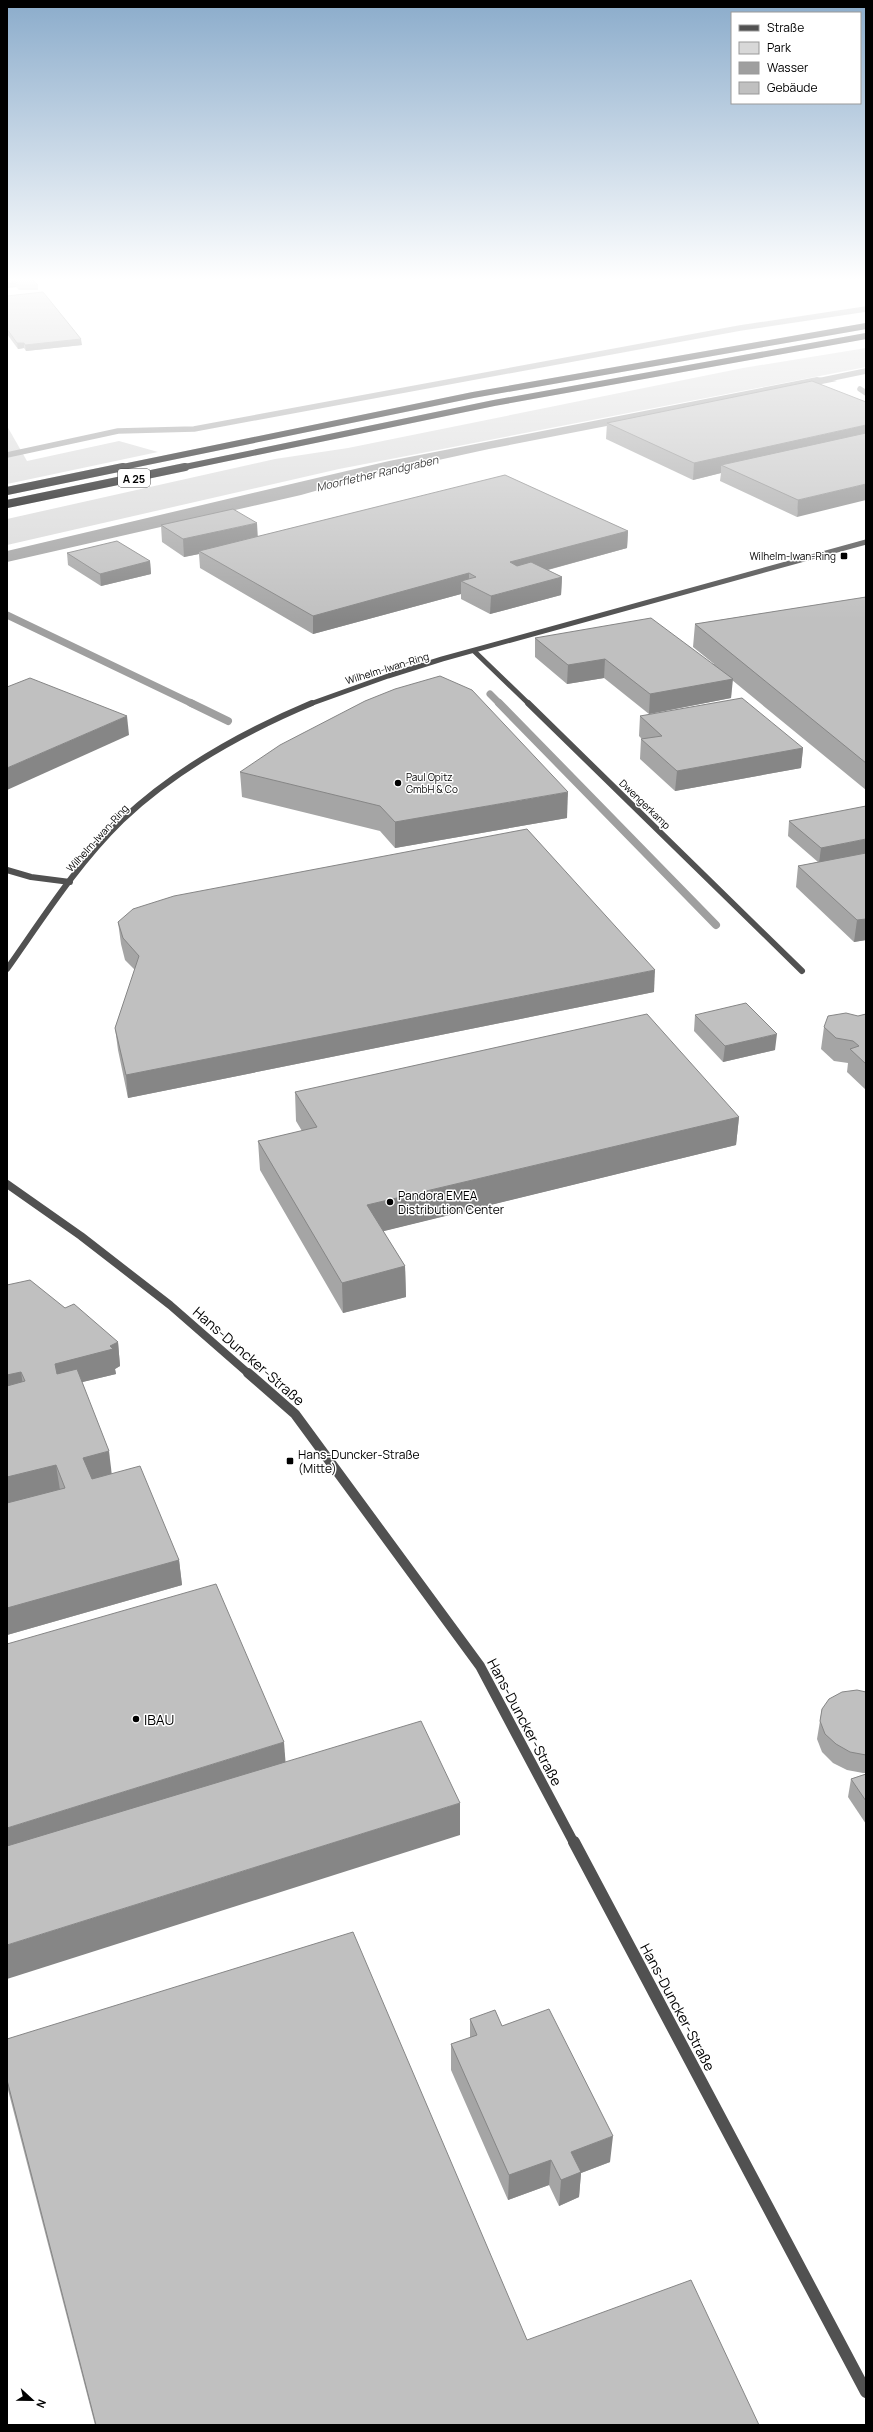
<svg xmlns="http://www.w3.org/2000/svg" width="873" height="2432" font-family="Manrope,sans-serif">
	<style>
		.green { fill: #d8d8d8 }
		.water { fill: #9f9f9f }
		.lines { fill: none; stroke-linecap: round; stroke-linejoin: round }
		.stream-far2 { stroke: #9f9f9f; stroke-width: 5.5 }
		.stream-far1 { stroke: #9f9f9f; stroke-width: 7 }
		.stream { stroke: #9f9f9f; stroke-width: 8 }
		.motorway-far1-casing { stroke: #dbdbdb; stroke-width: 6 }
		.motorway-casing { stroke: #dbdbdb; stroke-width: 8 }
		.minor-far4 { stroke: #515151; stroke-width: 5 }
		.minor-far3 { stroke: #515151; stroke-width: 6 }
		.minor-far2 { stroke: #515151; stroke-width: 8 }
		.minor-far1 { stroke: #515151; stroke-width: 10 }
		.minor { stroke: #515151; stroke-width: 12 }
		.motorway-far1 { stroke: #000; stroke-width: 6 }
		.motorway { stroke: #000; stroke-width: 8 }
		.wall { fill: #a5a5a5 }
		.shaded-wall { fill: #868686 }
		.building { fill: #c0c0c0; stroke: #868686 }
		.poi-dot { fill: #000; stroke: #fff; stroke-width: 1.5 }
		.labels { text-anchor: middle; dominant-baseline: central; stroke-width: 3; stroke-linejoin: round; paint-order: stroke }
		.far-poi-label { font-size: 10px; fill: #000; stroke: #fff; text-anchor: end }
		.far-street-label { font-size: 10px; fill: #000; stroke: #fff }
		.far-water-label { font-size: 11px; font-style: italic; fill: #404040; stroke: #fff }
		.shield { fill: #fff; stroke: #4c4c4c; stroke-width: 1 }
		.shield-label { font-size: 11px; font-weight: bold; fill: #000 }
		.poi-label { font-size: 12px; fill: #000; stroke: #fff; text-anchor: start }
		.near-street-label { font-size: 14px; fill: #000; stroke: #fff }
		.near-poi-label { font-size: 14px; fill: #000; stroke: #fff; text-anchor: start }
	</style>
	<rect width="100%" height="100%" fill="#fff"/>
	<!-- green -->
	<g class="green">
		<path d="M866,348V367L339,469L7,545V519L275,459L348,448L743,368Z"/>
		<path d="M7,426L27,461L119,441L158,452L7,484Z"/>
	</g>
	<!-- water -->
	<path class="water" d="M817,377L837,381L489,449L379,473L301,495L7,562V551L389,461Z"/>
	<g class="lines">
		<!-- stream-far2 -->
		<g class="stream-far2">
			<path d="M813,382L866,371"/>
			<path d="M860,389L866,393"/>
			<path d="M7,455L118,431L194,429L740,328L866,309"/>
		</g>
		<!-- stream-far1 -->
		<g class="stream-far1">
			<path d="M7,615L193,704"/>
			<path d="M490,694L500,704"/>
		</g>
		<!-- stream -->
		<g class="stream">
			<path d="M191,703L228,721"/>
			<path d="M499,703L716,925"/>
		</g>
		<defs>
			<g id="motorway-far1">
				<path d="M118,468L473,395L866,326"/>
				<path d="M180,468L494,403L866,336"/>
			</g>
			<g id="motorway">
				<path d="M7,491L123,467"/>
				<path d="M7,504L185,467"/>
			</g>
		</defs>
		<!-- motorway-far1 casing -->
		<use href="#motorway-far1" class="motorway-far1-casing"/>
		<!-- motorway casing -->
		<use href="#motorway" class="motorway-casing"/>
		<!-- minor-far4 -->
		<g class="minor-far4">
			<path d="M474,651L529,704"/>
			<path d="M310,704L388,676L442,659L866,542"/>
		</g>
		<!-- minor-far3 -->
		<g class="minor-far3">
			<path d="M528,703L802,971"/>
			<path d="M7,870L31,877L70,882"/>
			<path d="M7,969C43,918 77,864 122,820C177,768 243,732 312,703"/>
		</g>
		<!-- minor-far2 -->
		<path class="minor-far2" d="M7,1184L81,1236L170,1305L249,1374"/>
		<!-- minor-far1 -->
		<path class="minor-far1" d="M248,1373L295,1414L480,1666L574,1843"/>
		<!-- minor -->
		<path class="minor" d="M574,1842L866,2392"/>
		<!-- motorway-far1 -->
		<use href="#motorway-far1" class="motorway-far1"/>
		<!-- motorway -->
		<use href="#motorway" class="motorway"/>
	</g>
	<!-- wall -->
	<g class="wall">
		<path d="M7,280L38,285V290H19L16,287L7,288Z"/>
		<path d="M7,296L82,345L26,351L24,348L18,349L7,334Z"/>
		<path d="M812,381L797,517L720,481L721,473L693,480L606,439L607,423Z"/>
		<path d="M161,525L258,536L628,531L627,548L548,570L562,577L561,595L490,614L461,599V594L313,634L200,568L199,554L184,557L162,542Z"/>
		<path d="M67,553L150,561L151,574L101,586L68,565Z"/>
		<path d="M866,597V790L732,680L731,698L649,714L604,678L567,684L535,657V638L714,664L693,647L695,624Z"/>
		<path d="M640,716L803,748L801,768L675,791L640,759L641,739H642L639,736Z"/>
		<path d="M240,772L567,818L395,848L380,831L242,797Z"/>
		<path d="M789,821L866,853V940L854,942L796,887L798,866L818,862L788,836Z"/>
		<path d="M118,922L654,992L128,1098L118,1050L115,1028L135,970L125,960L121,944Z"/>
		<path d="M866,1014V1090L847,1072L848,1063L834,1061L821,1049L824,1027L858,1016Z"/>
		<path d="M695,1015L775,1050L723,1062L694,1031Z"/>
		<path d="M295,1092L739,1117L736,1145L383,1231L405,1266L406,1297L343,1313L260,1170L258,1141L302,1131L296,1121Z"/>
		<path d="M7,1285L65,1308L118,1342L120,1366L115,1369L116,1374L82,1382L111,1474L179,1560L182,1585L7,1635Z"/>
		<path d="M866,1692V1773H863L847,1770L833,1763L822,1752L817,1739L822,1709Z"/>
		<path d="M866,1774V1824L848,1797L851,1779Z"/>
		<path d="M470,2019L502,2026L610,2162L581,2173L579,2197L559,2206L549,2185L508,2200L451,2070V2044L470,2038Z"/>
		<path d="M7,2039L527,2340L759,2425H95L7,2086Z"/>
	</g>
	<!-- shaded-wall -->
	<g class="shaded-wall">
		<path d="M16,282V287L7,288V283Z"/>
		<path d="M81,339L82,345L26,351L25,345Z"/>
		<path d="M17,343H24V348L18,349Z"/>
		<path d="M866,425V440L721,465V473L693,480L694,463Z"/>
		<path d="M866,484V500L797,517L798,500Z"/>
		<path d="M257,523L258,540L199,551V554L184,557L183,539Z"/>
		<path d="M628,531L627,548L510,580V562Z"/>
		<path d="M150,561L151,574L101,586L100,574Z"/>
		<path d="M469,573V585L461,581V594L313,634V616Z"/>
		<path d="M562,577L561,595L490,614L491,596Z"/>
		<path d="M605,659L604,678L567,684L568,665Z"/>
		<path d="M733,679L731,698L649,714L650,694Z"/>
		<path d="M127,716L129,735L7,790V768Z"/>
		<path d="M803,748L801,768L675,791L677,771Z"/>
		<path d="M568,792L567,818L395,848V822Z"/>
		<path d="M866,839V853L819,863L821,848Z"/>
		<path d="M866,919V940L854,942L857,920Z"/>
		<path d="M655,970L654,992L128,1098L126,1075Z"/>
		<path d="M777,1034L775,1050L723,1062L725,1046Z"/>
		<path d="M739,1117L736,1145L368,1235L367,1205Z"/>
		<path d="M405,1266L406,1297L343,1313L342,1283Z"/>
		<path d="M118,1342L120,1366L115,1369L116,1374L58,1388L55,1364L110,1346Z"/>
		<path d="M21,1372L25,1397L7,1401V1375Z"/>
		<path d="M109,1451L112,1476L87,1483L83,1458Z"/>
		<path d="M56,1465L60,1490L7,1504V1477Z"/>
		<path d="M179,1560L182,1585L7,1635V1608Z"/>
		<path d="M284,1742L286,1768L7,1855V1828Z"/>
		<path d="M460,1803V1835L7,1979V1945Z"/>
		<path d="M613,2136L610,2162L581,2173L579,2197L559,2206L561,2180L571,2152Z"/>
		<path d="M551,2160L549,2185L508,2200L509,2175Z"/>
	</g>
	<!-- building -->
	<g class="building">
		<path d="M7,280H33L38,285H18L16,282L7,283Z"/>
		<path d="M43,292L81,339L25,345L24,343H17L7,329V296Z"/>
		<path d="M812,381L866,402V425L694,463L607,423Z"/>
		<path d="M866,433V484L798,500L721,465Z"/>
		<path d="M505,475L628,531L510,562L517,566L531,562L562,577L491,596L461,581L476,577L469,573L313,616L199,551Z"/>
		<path d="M233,509L257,523L183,539L161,525Z"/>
		<path d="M117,541L150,561L100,574L67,553Z"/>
		<path d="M866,597V763L695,624Z"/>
		<path d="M651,618L733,679L650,694L605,659L568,665L535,638Z"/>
		<path d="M440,676L472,690L568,792L395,822L380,806L240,772L280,745L365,701L395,689Z"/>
		<path d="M30,678L127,716L7,768V687Z"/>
		<path d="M742,698L803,748L677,771L641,739L662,736L640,716Z"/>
		<path d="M866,806V839L821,848L789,821Z"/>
		<path d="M527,829L655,970L126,1075L115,1028L139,956L123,938L118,922L133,909L174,896Z"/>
		<path d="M866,853V919L857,920L798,866Z"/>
		<path d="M746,1003L777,1034L725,1046L695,1015Z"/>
		<path d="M846,1013L858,1016L866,1014V1064L850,1049L859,1046L853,1041L836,1038L824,1027L828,1016Z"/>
		<path d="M647,1014L739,1117L367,1205L405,1266L342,1283L258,1141L317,1127L295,1092Z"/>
		<path d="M30,1280L65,1308L74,1304L118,1342L110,1346L113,1349L55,1364L57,1374L77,1369L109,1451L83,1458L92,1479L140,1466L179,1560L7,1608V1503L65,1488L56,1465L7,1477V1386L25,1381L21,1372L7,1375V1285Z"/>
		<path d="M216,1584L284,1742L7,1828V1644Z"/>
		<path d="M857,1690L866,1692V1755L850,1752L836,1744L825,1734L820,1721L822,1709L829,1699L842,1692Z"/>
		<path d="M421,1721L460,1803L7,1945V1846Z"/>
		<path d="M866,1774V1801L851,1779Z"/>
		<path d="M353,1932L527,2340L691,2280L759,2425H96L7,2080V2039Z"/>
		<path d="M549,2009L613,2136L571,2152L581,2172L561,2180L551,2160L509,2175L451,2044L477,2035L470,2019L495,2010L502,2026Z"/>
	</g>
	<!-- sky -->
	<linearGradient id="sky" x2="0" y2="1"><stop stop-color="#8baccb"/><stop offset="0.45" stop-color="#fff"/><stop offset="1" stop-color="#fff" stop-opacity="0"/></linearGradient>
	<rect width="873" height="620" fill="url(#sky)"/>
	<!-- markers -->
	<g class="poi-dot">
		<rect x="840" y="552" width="8" height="8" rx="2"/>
		<circle cx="398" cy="783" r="4"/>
		<circle cx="390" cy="1202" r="4"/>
		<rect x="286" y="1457" width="8" height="8" rx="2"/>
		<circle cx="136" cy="1719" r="4"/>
	</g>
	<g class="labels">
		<!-- far-poi labels -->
		<g class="far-poi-label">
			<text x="836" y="556">Wilhelm-Iwan-Ring</text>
			<text x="406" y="777" text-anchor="start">Paul Opitz<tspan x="406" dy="12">GmbH &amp; Co</tspan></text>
		</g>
		<!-- far-street labels -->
		<g class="far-street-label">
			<text transform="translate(387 668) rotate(-17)">Wilhelm-Iwan-Ring</text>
			<text transform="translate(645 804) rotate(44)">Dwengerkamp</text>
			<text transform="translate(97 838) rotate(-48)">Wilhelm-Iwan-Ring</text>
		</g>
		<!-- far-water labels -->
		<g class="far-water-label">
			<text transform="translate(377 473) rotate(-13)">Moorflether Randgraben</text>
		</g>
		<!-- shield labels -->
		<rect class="shield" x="118" y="469" width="32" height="18" rx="3"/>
		<g class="shield-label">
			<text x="134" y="478">A 25</text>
		</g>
		<!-- poi labels -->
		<g class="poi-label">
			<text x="398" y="1195">Pandora EMEA<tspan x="398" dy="14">Distribution Center</tspan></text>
			<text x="298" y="1454">Hans-Duncker-Straße<tspan x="298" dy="14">(Mitte)</tspan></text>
		</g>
		<!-- near-street labels -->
		<g class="near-street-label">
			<text transform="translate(249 1356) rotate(41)">Hans-Duncker-Straße</text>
			<text transform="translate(525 1722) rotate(62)">Hans-Duncker-Straße</text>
			<text transform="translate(678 2007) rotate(62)">Hans-Duncker-Straße</text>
		</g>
		<!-- near-poi labels -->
		<g class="near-poi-label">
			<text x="144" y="1719">IBAU</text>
		</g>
	</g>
	<!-- border -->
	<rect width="873" height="2432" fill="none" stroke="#000000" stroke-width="16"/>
	<!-- legend -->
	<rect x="731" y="12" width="130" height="92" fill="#ffffff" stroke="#999999"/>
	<rect x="739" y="25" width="20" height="6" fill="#515151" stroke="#999999"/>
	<text x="767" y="32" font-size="12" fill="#000000">Straße</text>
	<rect x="739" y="42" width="20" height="12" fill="#d8d8d8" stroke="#999999"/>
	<text x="767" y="52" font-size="12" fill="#000000">Park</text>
	<rect x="739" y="62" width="20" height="12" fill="#9f9f9f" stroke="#999999"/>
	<text x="767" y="72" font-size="12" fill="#000000">Wasser</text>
	<rect x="739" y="82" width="20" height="12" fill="#c0c0c0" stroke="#999999"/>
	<text x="767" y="92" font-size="12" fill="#000000">Gebäude</text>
	<!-- north arrow -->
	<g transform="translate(32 2400) rotate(112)" stroke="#ffffff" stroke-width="3" paint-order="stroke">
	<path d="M0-3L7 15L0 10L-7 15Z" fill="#000000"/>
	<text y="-6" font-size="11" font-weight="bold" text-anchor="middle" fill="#000000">N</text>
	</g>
</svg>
